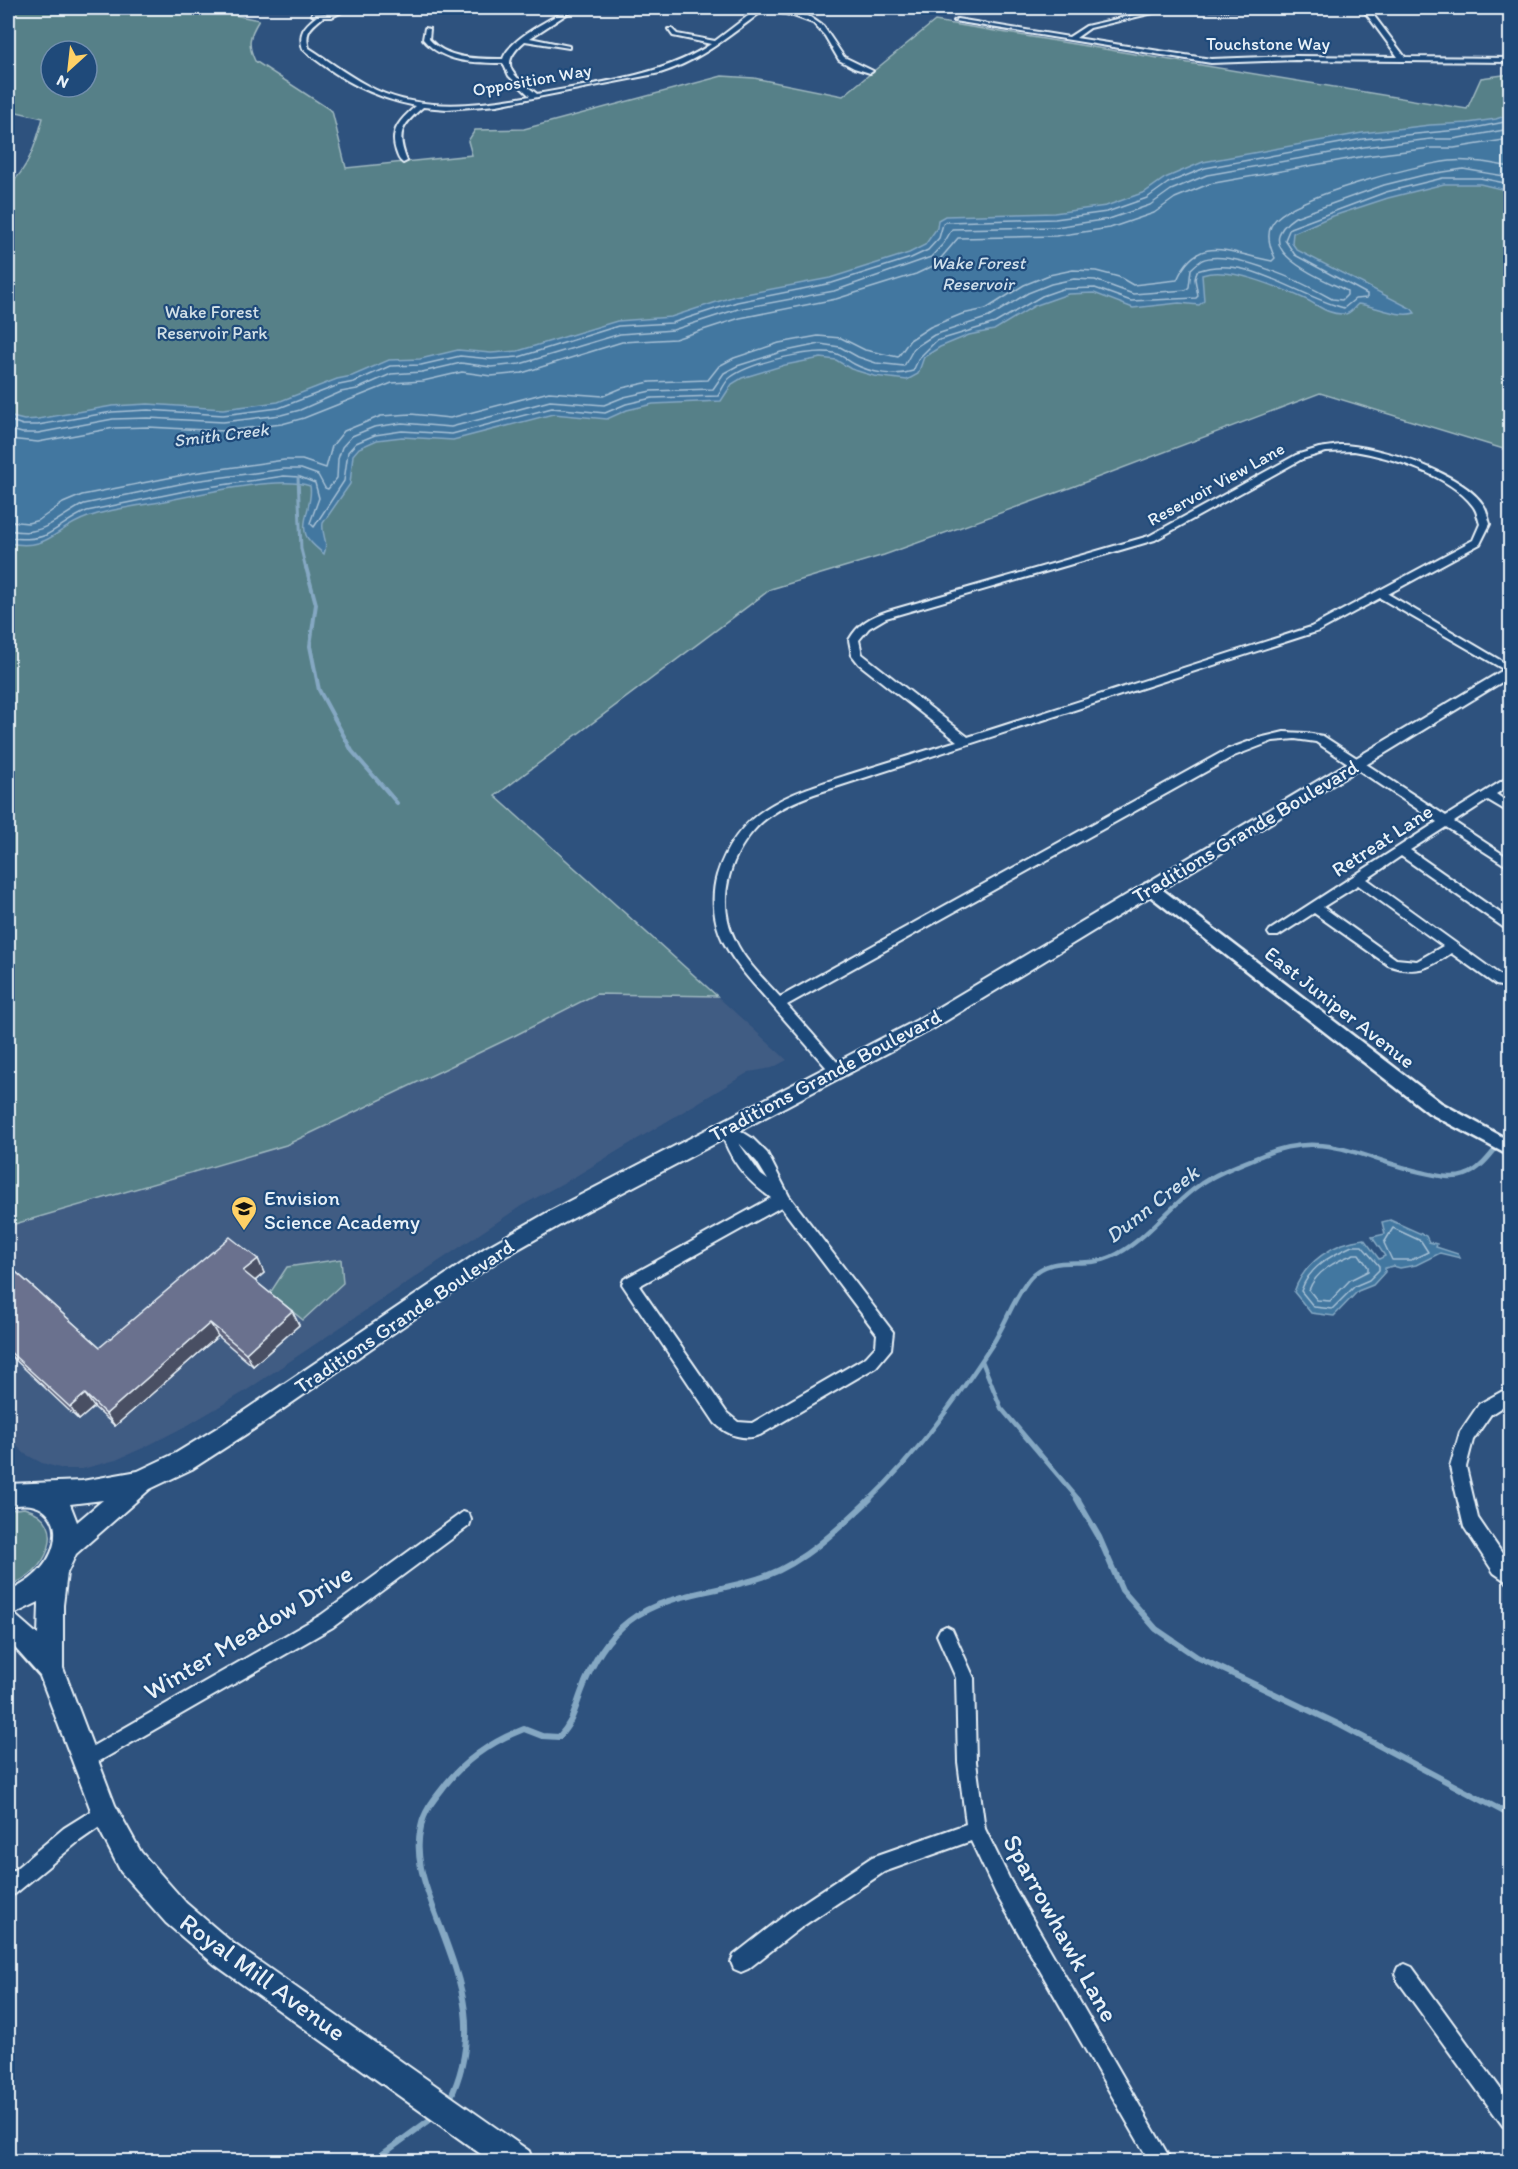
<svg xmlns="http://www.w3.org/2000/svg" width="1518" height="2169" font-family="Itim,sans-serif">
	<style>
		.built { fill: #405b83 }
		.green { fill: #568088; stroke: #9fb8c0; stroke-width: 1.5; fill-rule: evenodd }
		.water { fill: #4377a0; stroke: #85a8c3; stroke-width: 1.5 }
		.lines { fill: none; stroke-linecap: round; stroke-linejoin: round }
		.shore { stroke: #a6c0d5; stroke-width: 1.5 }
		.stream-far3 { stroke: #85a8c3; stroke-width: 3 }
		.stream-far2 { stroke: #85a8c3; stroke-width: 4 }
		.stream-far1 { stroke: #85a8c3; stroke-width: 4.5 }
		.stream { stroke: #85a8c3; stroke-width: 6 }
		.minor-casing { stroke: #e8f1f8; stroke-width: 4 }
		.tertiary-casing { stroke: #e8f1f8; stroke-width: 5 }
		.secondary-casing { stroke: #e8f1f8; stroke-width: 4 }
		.minor { fill: #1f4a7a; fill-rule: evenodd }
		.tertiary { fill: #1f4a7a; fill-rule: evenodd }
		.secondary { fill: #1f4a7a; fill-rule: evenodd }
		.wall { fill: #5b617a; stroke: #e8f1f8; stroke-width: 1.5 }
		.shaded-wall { fill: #4a4f63; stroke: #e8f1f8; stroke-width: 1.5 }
		.building { fill: #6a718e; stroke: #e8f1f8; stroke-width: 1.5 }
		.labels { text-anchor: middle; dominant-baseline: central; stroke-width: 4.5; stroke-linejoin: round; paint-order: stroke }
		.far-street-label { font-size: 18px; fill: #e8f1f8; stroke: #1f4a7a }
		.far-water-label { font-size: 18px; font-style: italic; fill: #cfdfeb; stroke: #1f4a7a }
		.far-park-label { font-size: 18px; fill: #d2e0e7; stroke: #1f4a7a }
		.street-label { font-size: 21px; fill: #e8f1f8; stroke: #1f4a7a }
		.poi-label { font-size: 21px; fill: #e8f1f8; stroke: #1f4a7a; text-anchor: start }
		.water-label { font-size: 22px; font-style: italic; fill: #cfdfeb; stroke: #1f4a7a }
		.near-street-label { font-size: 26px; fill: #e8f1f8; stroke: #1f4a7a }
	</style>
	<rect width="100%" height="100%" fill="#2e527e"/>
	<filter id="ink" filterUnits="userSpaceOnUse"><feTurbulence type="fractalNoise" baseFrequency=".0167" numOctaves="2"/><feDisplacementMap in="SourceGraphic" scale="12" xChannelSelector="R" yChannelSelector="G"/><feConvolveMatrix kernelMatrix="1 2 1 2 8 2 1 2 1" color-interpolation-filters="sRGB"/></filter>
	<g filter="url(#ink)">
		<!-- built -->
		<path class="built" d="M596,994L717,996L787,1060L772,1068L749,1072L576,1176L521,1206L244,1392L188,1425L143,1448L116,1460L82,1469H63L42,1463L25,1454L12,1441L8,1434V1226L286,1145L514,1036Z"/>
		<!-- green -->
		<g class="green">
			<path d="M8,8H199L259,20C249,36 247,44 255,61L332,111L346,168L472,155L468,141L475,130L524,129L722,76L754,78L843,96L935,21L1467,109L1481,78L1510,74V451L1320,393L1075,486L884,555L771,589L495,796L717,996L596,994L514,1036L286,1145L8,1226V187C28,169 36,144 43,118L8,110ZM51,51H87V87H51Z"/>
			<path d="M341,1259L343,1283L303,1320L270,1293L287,1267Z"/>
			<path d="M24,1508C73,1521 45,1578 8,1585V1510Z"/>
		</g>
		<!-- water -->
		<g class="water">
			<path d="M1510,114V191L1480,184H1444L1388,198L1330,217L1293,233L1292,243L1297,250L1412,309L1415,313C1398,318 1376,306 1358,304C1353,308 1351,314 1344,314C1328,315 1318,305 1305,299C1278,287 1230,266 1202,275L1204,301L1199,305L1179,303L1133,308L1094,293L1068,294L1034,306L994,330L969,335L940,347L924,357L918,374L907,380L874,376L851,369L836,360L821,358L785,365L742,378L732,384L721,401L653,404L627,410L607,419L553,414L453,440L402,437L377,440L359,448L353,455L350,484L323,523C321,536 329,540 324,554C319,550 313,545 310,541C296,527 314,504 310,486C278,475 196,495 160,502C136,506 110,509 88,517C53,529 51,551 8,543V412L12,417L24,420L38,419L112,406L148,404L223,409L278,402L337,379L352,376L389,360L420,359L458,350L491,353L518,351L617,321L671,317L735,296L830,278L909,253L925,245L937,228L938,220L945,216L1054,213L1106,206L1145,192L1165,178L1203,162L1362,133L1430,125L1468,123L1496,119Z"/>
			<path d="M1390,1220L1426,1236L1429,1242L1437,1244L1436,1247L1458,1254L1460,1258L1440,1253L1416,1265L1400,1268L1393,1266L1385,1268V1272L1373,1285L1358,1291L1334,1316L1311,1313L1294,1292C1304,1262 1334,1242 1364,1239L1379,1259L1385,1256L1372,1237L1385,1234L1382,1222Z"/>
		</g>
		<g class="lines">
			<!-- shore -->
			<g class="shore">
				<path d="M8,420L23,425H38L112,412L148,410L223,415L279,408L339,385L354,382L390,366L421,365L460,356L491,359L519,357L618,326L672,323L737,302L832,283L911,258L928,250L939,238L943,224L946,222L1055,219L1107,212L1147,198L1168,183L1205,168L1363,139L1469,129L1510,121"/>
				<path d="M8,429L22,433H38L113,419L148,418L223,422L281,415L300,410L341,392L357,389L391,374L422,372L461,363L491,367L520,364L620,334L673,330L738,309L834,291L931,257L944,243L952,229L1055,227L1109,219L1150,205L1171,190L1207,175L1364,147L1431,139H1453L1510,129"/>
				<path d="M8,439L38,442L114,428L148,427L224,431L282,424L304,418L392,383L423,381L462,372L491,376L522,373L622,342L675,339L740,318L836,299L916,274L935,265L958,238L1056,236L1110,228L1154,213L1175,198L1209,184L1365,156L1431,148H1454L1510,139"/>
				<path d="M8,521L28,523L39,520L63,503L82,495L193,473L284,460H302L326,468L332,446L344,431L381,416L411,414L450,418L549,392L603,396L622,388L650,382L708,380L719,366L734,358L779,343L818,336L841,338L865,350L898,357L910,340L930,327L962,314L986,309L1024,285L1049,275L1073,270L1096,271L1119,277L1133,285L1177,280C1198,231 1231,254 1272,261L1275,258C1269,246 1265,230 1276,219C1300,195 1415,165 1450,161C1470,159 1491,163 1510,167"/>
				<path d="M8,530C16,531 25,533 32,531C51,528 67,512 84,504L194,481L284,469H301L318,475L325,488L328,489L337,478L338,459L342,447L352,436L374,427L402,423L451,427L550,401L604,405L624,397L651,391L713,389L724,373L737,366L781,352L820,344L840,347L858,357L876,363L904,366L914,348L934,335L989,317L1028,293L1051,284L1074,279L1095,280L1133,294L1186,290L1189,287L1191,269C1194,266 1199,262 1202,260C1231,248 1306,284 1332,299L1342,300L1347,295V291C1322,278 1245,250 1295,217L1384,185L1424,175L1463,169L1510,177"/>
				<path d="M8,538C21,539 34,540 46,535C60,528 72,517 87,511L195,489L284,476L300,477L315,483L319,498L310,523L314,527L344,481L348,452L356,443L375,435L402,431L452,434L552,408L605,413L626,404L652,398L718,396C722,390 725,381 731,377C750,363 812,348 834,353C842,355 848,361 854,364C871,373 895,377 913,371L919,358L936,341L995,323L1042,296L1062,289L1095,288L1131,301L1196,298L1198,296L1195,279L1197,271C1247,253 1296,296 1344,308L1355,299L1367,298V294L1295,255L1285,240L1290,228L1386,192L1443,178H1480L1510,184"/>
				<path d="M1393,1228L1421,1241L1428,1252L1411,1260H1392L1384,1243Z"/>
				<path d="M1352,1246H1362L1379,1266V1270L1369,1280L1355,1286L1332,1309L1314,1307L1301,1291C1309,1267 1330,1256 1352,1246Z"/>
				<path d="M1354,1254H1359L1368,1267V1271L1350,1280L1330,1301L1317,1300L1309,1290C1316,1271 1336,1261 1354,1254Z"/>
			</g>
			<!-- stream-far3 -->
			<path class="stream-far3" d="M298,477L301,549L306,569"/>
			<!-- stream-far2 -->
			<path class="stream-far2" d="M306,567L316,604L310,646L319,690L352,751L397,803"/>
			<!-- stream-far1 -->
			<g class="stream-far1">
				<path d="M982,1361L1001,1408L1079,1500"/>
				<path d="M869,1500C917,1454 956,1400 992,1345C1006,1323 1014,1297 1030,1278C1053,1252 1083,1270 1111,1257C1145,1242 1168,1207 1198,1186C1215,1173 1244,1163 1263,1155C1324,1129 1362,1159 1421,1172C1435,1175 1451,1180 1465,1175C1483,1170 1498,1144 1510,1131"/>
			</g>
			<!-- stream -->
			<g class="stream">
				<path d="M1077,1499L1099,1537L1122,1590L1156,1629L1197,1657L1340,1725L1510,1815"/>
				<path d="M449,2101C484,2029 459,1977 433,1907C424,1882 414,1854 421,1827C424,1810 436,1797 446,1784C467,1758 493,1741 524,1729L542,1736L559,1737C573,1721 574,1712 581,1693C591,1665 605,1639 629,1621C668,1591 723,1593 768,1575C807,1560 840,1527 870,1499"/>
				<path d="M372,2162L435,2116"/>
			</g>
			<defs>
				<g id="minor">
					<path d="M335,8H341L344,11L332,17H323C311,27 304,32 309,48C331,62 352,79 376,90C423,112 481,105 530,96L509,76L503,63C474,63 443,63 423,39L425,28L430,29L429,39C448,60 477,59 503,59C510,38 551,19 570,8H576L530,38L569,46V48L525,41C496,66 514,75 537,94C595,83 661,77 711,44L673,36L668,29H672L677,34L715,41L757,9L756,8L783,10L810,17L823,26L844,57L873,71L870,73L854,68L839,60L825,36L813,23L791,15L764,10C730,35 700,61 660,73L497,105L447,109L423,107C401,126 396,133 407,161L403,163C399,160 398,157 396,151C389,130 401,119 416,106C374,98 335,77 303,49C298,33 304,26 317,16L312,15V13L329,14L337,11Z"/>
					<path d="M1165,8H1174L1090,28L1076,38L1211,59L1295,56L1398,57L1362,8H1368L1405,57L1510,58V62L1295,60L1211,63L954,21L957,19L1069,37L1086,26Z"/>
					<path d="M1207,8H1326L1323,10H1210Z"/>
					<path d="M1340,445C1377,445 1464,473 1484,506C1487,511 1488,518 1490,524L1480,544L1388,594L1510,666V673L1380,598L1319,631L814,794C795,801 777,809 762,822C730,851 715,900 735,940C745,962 764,979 780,997L1226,750L1259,738L1284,732L1306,733L1323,736L1446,816L1510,776V785L1496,794L1510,804V813L1488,800L1454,822L1510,859V868L1446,827L1410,850L1510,920V930L1506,929L1401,856L1367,879L1504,978H1510V988L1496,985L1451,953C1428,969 1416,975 1388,965L1314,913L1278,936H1270L1268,933L1270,930L1437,822L1316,742L1295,739L1273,741L1234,756L787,1005L845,1071L843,1075H833C812,1051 791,1027 770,1003C753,983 735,965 723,941C713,921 711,896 717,875C739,805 795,792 857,772C890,762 924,751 957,741L859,664L852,655L849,640C858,624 870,617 888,611L1149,536L1296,455L1319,448ZM1354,451C1391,457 1450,475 1473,506C1477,511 1478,518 1480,524L1473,540L1311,627L968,737L862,654L859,640L869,628L886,618L1155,540L1302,459L1326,452ZM1358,885L1443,946L1417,961L1396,959L1323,907Z"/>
					<path d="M727,1122L752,1138L767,1153L789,1196L893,1332L891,1349L876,1367L760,1435C744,1441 727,1435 715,1423L622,1284L624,1279L771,1198C745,1179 729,1160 720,1128L722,1124ZM738,1142L757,1162L768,1180L761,1175ZM781,1207L877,1334L876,1346L866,1357L752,1423L738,1422L727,1413L639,1286Z"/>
					<path d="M1510,1387V1402L1491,1414L1473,1440L1466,1467L1478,1518L1510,1565V1584L1494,1573L1464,1527L1450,1467L1460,1432L1479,1404Z"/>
					<path d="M463,1512L469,1514L471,1520L469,1526L333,1627L91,1766L85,1769L79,1766L76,1760L79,1754L321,1615Z"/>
					<path d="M946,1626L952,1629L974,1678L976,1762L985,1829L1010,1880L1172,2162H1150L996,1894L971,1841L884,1872L803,1926L748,1969L741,1972L734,1969L731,1962L734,1955L789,1912L872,1857L966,1824L958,1762L956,1678L937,1635L940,1629Z"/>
					<path d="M104,1803L111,1805L113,1812L111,1819L78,1842L15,1894L8,1896V1875L64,1828Z"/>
					<path d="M1405,1964L1412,1967L1510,2102V2129L1503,2126L1398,1981L1395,1974L1398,1967Z"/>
				</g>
				<path id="tertiary" d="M1150,883L1155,884L1441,1103L1510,1141V1156L1429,1113L1145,892L1143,888L1145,884Z"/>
				<path id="secondary" d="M1510,666V677L931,1030L564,1223L499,1260L254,1429L192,1469L150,1489L76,1554L67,1573L63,1605V1668L115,1805L141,1852L186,1903L234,1944L529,2151L533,2162H492L214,1964L166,1923L121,1872L95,1821L40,1676L8,1640V1592C33,1581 57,1560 55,1530C54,1519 46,1509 35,1506C26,1503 17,1505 8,1506V1484L82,1481L138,1471L176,1453L238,1415L485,1248L550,1211L917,1020ZM103,1500L77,1522L70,1504ZM39,1602V1605L38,1635L14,1614Z"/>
			</defs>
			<!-- minor casing -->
			<use href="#minor" class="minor-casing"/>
			<!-- tertiary casing -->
			<use href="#tertiary" class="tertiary-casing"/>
			<!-- secondary casing -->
			<use href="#secondary" class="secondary-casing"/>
			<!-- minor -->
			<use href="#minor" class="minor"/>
			<!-- tertiary -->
			<use href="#tertiary" class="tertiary"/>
			<!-- secondary -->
			<use href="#secondary" class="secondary"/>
		</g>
		<!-- wall -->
		<path class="wall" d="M258,1259L264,1273L255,1281L292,1311L299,1325L253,1366L218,1336L115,1426L94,1407L79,1420L8,1353V1265L100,1347Z"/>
		<!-- shaded-wall -->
		<g class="shaded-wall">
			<path d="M258,1259L264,1273L250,1285L243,1271Z"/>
			<path d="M292,1311L299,1325L253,1366L246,1353Z"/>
			<path d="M210,1323L218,1336L115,1426L106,1414Z"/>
			<path d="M85,1394L94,1407L79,1420L70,1407Z"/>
		</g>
		<!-- building -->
		<path class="building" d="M230,1237L258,1259L243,1271L292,1311L246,1353L210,1323L106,1414L85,1394L70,1407L8,1350V1265L100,1347Z"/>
	</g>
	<!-- icons -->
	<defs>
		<symbol id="school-pin" viewBox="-11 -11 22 30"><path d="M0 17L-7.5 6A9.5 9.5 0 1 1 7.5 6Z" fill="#ffd166" stroke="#1f4a7a"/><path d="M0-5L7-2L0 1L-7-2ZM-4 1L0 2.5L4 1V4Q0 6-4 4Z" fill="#111"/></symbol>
	</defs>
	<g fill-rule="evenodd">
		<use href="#school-pin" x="229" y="1194" width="30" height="40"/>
	</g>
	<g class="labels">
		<!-- far-street labels -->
		<g class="far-street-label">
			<text x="1268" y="44">Touchstone Way</text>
			<text transform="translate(532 80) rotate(-10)">Opposition Way</text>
			<text transform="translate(1216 484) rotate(-29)">Reservoir View Lane</text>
		</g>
		<!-- far-water labels -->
		<g class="far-water-label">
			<text x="978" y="263">Wake Forest<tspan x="978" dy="21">Reservoir</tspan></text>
			<text transform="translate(221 435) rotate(-7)">Smith Creek</text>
		</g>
		<!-- far-park labels -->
		<g class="far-park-label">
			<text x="212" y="312">Wake Forest<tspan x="212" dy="21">Reservoir Park</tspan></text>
		</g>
		<!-- street labels -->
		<g class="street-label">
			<text transform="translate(1245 831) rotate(-31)">Traditions Grande Boulevard</text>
			<text transform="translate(1382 840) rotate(-33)">Retreat Lane</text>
			<text transform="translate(1340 1007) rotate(38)">East Juniper Avenue</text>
			<text transform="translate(825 1075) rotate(-28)">Traditions Grande Boulevard</text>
			<text transform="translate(404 1316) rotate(-34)">Traditions Grande Boulevard</text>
		</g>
		<!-- poi labels -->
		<g class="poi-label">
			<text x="264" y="1197">Envision<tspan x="264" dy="24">Science Academy</tspan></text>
		</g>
		<!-- water labels -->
		<g class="water-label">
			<text transform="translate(1152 1204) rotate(-38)">Dunn Creek</text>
		</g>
		<!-- near-street labels -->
		<g class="near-street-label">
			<text transform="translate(248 1632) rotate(-31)">Winter Meadow Drive</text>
			<text transform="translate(1061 1928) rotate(61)">Sparrowhawk Lane</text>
			<text transform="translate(263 1977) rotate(36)">Royal Mill Avenue</text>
		</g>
	</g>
	<!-- margin -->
	<rect width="1518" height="2169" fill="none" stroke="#1f4a7a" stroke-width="30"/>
	<rect x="15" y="15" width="1488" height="2139" fill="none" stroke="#e8f1f8" stroke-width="2" filter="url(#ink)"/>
	<!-- north arrow -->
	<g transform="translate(69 69) rotate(207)"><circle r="28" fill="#1f4a7a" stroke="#6f8dac" stroke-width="1.5"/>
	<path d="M0-4.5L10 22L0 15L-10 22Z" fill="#ffd166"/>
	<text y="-9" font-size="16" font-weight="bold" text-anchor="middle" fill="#e8f1f8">N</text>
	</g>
</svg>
